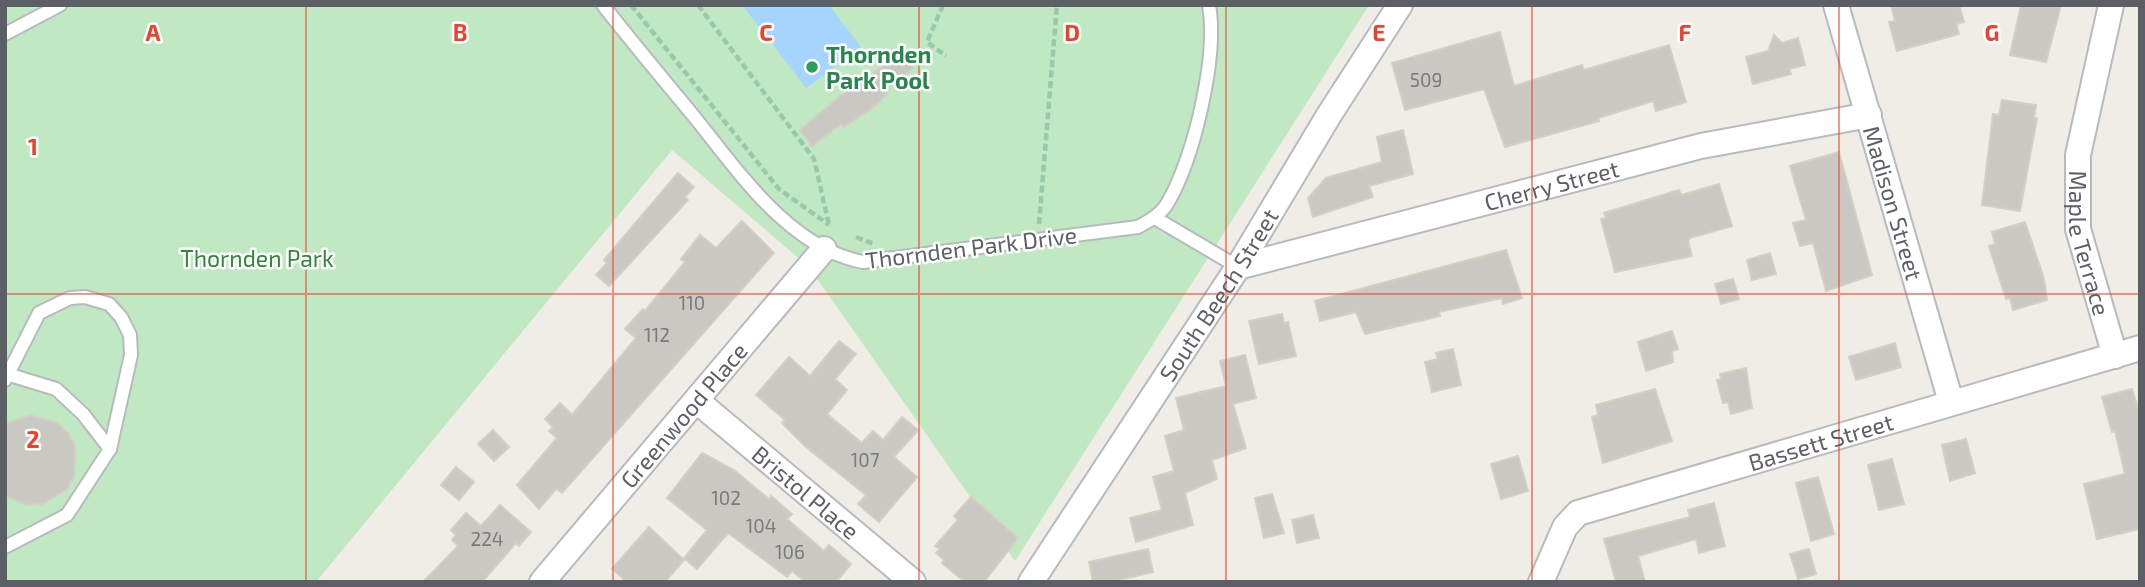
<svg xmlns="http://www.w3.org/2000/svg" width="2145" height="587" font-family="'Exo 2',sans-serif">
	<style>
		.green { fill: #c0e8c2 }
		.water { fill: #a5d5ff }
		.building { fill: #cac8c2; stroke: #d4cfc3; stroke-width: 2 }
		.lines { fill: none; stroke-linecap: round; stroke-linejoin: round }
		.service-casing { stroke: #b7babf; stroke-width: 16 }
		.minor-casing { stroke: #b7babf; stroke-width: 28 }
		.path { stroke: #99c9a8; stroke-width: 4.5; stroke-dasharray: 7 3.5; stroke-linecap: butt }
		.service { stroke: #fff; stroke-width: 12 }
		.minor { stroke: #fff; stroke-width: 24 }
		.grid { fill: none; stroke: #ef402b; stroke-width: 2; stroke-opacity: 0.55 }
		.leisure-dot { fill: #2e9e5b; stroke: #fff; stroke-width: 2.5 }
		.labels { text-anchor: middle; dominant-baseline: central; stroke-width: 5; stroke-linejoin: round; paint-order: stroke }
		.number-label { font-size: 19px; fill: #787a7d }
		.leisure-label { font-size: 23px; font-weight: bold; fill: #27864d; stroke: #fff; text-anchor: start }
		.street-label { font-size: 23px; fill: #5c6066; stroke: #fff }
		.park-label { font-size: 23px; fill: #328739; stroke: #fff }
		.grid-label { font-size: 23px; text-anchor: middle; font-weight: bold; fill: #ef402b; stroke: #fff; stroke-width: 5; stroke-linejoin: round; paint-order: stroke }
	</style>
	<rect width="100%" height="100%" fill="#efede5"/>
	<!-- green -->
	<path class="green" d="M5,5H1369L1015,561L809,267L672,150L316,582H5Z"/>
	<!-- water -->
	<path class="water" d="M742,5H829L861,47L806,88Z"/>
	<!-- building -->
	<g class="building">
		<path d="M1891,5H1959L1964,22L1956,24L1959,34L1897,51L1889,22L1895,21Z"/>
		<path d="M2021,5H2061L2046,62L2010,55Z"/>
		<path d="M1500,32L1514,86L1582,65L1584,70L1669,45L1686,102L1656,111L1653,101L1598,118L1599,121L1505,147L1484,89L1405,110L1392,63Z"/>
		<path d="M1774,35L1782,43L1798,38L1805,65L1789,69L1791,74L1753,84L1746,57L1768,51Z"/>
		<path d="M901,52L913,68L885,90L887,94L875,106L844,127L841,124L812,146L800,130L857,82L858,85Z"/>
		<path d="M2002,100L2036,105L2034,118H2037L2020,211L1982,205L1993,114L1999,115Z"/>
		<path d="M1403,130L1413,174L1369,186L1373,197L1313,217L1308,198L1326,178L1382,162L1377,137Z"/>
		<path d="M1839,152L1872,275L1826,291L1813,243L1800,246L1793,223L1806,220L1790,166Z"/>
		<path d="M678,173L694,187L685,197L688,200L609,286L596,275L607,263L604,260Z"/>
		<path d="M1719,184L1732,226L1690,238L1688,241L1692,256L1615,272L1601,219L1606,218L1604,213L1679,190L1681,195Z"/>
		<path d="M742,221L774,253L562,493L556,489L539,509L517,485L557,438L549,431L553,427L545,419L560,403L572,415L636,338L625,329L643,309L645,311L685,262L681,259L700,235L716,248Z"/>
		<path d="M2025,222L2044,279L2047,300L2013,310L2010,298L2006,299L1989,246L1995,244L1992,232Z"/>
		<path d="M1506,250L1522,298L1503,304L1502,298L1439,312L1440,316L1365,334L1356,312L1320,321L1315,301Z"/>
		<path d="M1770,253L1776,274L1752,280L1747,260Z"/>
		<path d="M1733,279L1739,299L1721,304L1715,284Z"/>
		<path d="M1282,314L1284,323L1288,322L1296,356L1259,364L1249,321Z"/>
		<path d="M1672,331L1678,349L1672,351L1673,362L1646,371L1638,342Z"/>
		<path d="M839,341L856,354L835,379L847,390L827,414L862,443L873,431L883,440L902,417L918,430L894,457L917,477L879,522L858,504L866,495L806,447L782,423L785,420L756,395L789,357L810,376Z"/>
		<path d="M1895,343L1901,367L1856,380L1849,357Z"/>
		<path d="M1453,349L1461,385L1432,392L1425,362L1438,359L1436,353Z"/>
		<path d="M1245,355L1256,398L1233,404L1246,448L1212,460L1217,479L1185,493L1193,525L1136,542L1130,518L1162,510L1153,477L1174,471L1165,436L1184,430L1176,398L1226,386L1220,361Z"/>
		<path d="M1746,368L1752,408L1731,414L1728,402L1723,403L1717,380L1721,379L1720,374Z"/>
		<path d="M1655,389L1672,441L1603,463L1592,417L1598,415L1596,405Z"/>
		<path d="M2132,389L2140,415V529L2097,539L2084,484L2125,474L2115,431L2112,432L2102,397Z"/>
		<path d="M29,415L57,423L68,433L75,446L74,476L67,489L42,504L27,505L5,495V424Z"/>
		<path d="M493,430L509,447L494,461L478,444Z"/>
		<path d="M1966,439L1975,473L1950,481L1942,445Z"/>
		<path d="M702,453L734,470L769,499L771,496L792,514L787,519L824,551L829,545L851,564L836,582H806L792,571L787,577L728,533L697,569L684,558L707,530L667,498Z"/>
		<path d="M1518,456L1528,491L1501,499L1491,464Z"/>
		<path d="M1892,459L1904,504L1879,510L1868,465Z"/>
		<path d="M456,467L474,482L459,500L441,485Z"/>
		<path d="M1818,477L1834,534L1811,541L1796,483Z"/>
		<path d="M1272,494L1284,533L1264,538L1255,498Z"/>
		<path d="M971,497L1018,538L984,582H965L942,563L944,560L936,553L940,549L935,546L958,520L954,516Z"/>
		<path d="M1714,503L1725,546L1699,553L1696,539L1638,556L1645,582H1616L1604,539L1690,517L1688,510Z"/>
		<path d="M500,505L531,532L519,546L516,543L482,582H423L458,546L452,540L456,535L451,530L466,513L481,526Z"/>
		<path d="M1313,515L1319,538L1297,543L1292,520Z"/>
		<path d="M649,527L684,560L665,582H627L612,569Z"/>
		<path d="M1148,549L1153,572L1110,582H1093L1089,562Z"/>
		<path d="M1809,549L1816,574L1798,579L1790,554Z"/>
	</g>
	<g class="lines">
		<defs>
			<g id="service">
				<path d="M603,5C632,42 662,78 692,114C737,169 788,248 863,262L1138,227C1149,221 1160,215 1167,204C1194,159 1218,56 1209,5"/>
				<path d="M5,34L60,5"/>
				<path d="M1155,218L1238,267"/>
				<path d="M10,375L56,389L83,414L110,449"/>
				<path d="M5,380L39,313L70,298L85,297L109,304L121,317L130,335L131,355L110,449L67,515L5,547"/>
			</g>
			<g id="minor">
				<path id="s1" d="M1836,5L1951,402"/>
				<path id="s2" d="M2111,5L2078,155V229L2115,356"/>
				<path id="s3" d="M1238,267L1701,146L1869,115"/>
				<path id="s4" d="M697,401L913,582"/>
				<path id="s5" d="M542,582L824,249"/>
				<path id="s6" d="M1031,582L1238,267L1329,115L1400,5"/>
				<path id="s7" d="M1541,582L1565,527L1578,513L2140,348"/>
			</g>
		</defs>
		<!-- service casing -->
		<use href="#service" class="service-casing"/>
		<!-- minor casing -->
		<use href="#minor" class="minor-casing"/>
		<!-- path -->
		<g class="path">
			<path d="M631,5L779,189L829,225"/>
			<path d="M698,5L814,159L829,225"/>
			<path d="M943,5L927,42L946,56"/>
			<path d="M1039,224L1057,5"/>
			<path d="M856,237L874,244"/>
		</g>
		<!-- service -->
		<use href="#service" class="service"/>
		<!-- minor -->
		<use href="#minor" class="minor"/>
	</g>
	<!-- grid -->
	<path class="grid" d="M306,5V582M613,5V582M919,5V582M1226,5V582M1532,5V582M1839,5V582M5,294H2140"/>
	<!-- markers -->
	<circle class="leisure-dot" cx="812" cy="67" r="7"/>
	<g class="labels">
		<!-- number labels -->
		<g class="number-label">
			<text x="1426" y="79">509</text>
			<text x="692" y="302">110</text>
			<text x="657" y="334">112</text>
			<text x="865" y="459">107</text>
			<text x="726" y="497">102</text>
			<text x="761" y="525">104</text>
			<text x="487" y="538">224</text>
			<text x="790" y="551">106</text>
		</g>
		<!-- leisure labels -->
		<g class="leisure-label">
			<text x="826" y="54">Thornden<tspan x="826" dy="26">Park Pool</tspan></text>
		</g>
		<!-- street labels -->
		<g class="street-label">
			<text stroke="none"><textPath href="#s3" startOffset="324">Cherry Street</textPath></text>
			<text stroke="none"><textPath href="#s1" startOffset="206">Madison Street</textPath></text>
			<text stroke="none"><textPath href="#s2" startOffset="243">Maple Terrace</textPath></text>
			<text transform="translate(971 247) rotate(-7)">Thornden Park Drive</text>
			<text stroke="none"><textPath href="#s6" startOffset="343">South Beech Street</textPath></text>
			<text stroke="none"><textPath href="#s5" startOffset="219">Greenwood Place</textPath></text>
			<text stroke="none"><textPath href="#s7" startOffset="332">Bassett Street</textPath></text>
			<text stroke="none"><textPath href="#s4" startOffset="142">Bristol Place</textPath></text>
		</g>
		<!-- park labels -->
		<g class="park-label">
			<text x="257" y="258">Thornden Park</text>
		</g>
	</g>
	<g class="grid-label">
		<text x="153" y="41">A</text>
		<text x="460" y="41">B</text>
		<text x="766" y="41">C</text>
		<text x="1072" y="41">D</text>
		<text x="1379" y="41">E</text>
		<text x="1685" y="41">F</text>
		<text x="1992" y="41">G</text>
		<text x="33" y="155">1</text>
		<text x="33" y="448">2</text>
	</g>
	<!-- border -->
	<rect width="2145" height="587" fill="none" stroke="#5c6066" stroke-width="14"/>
</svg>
